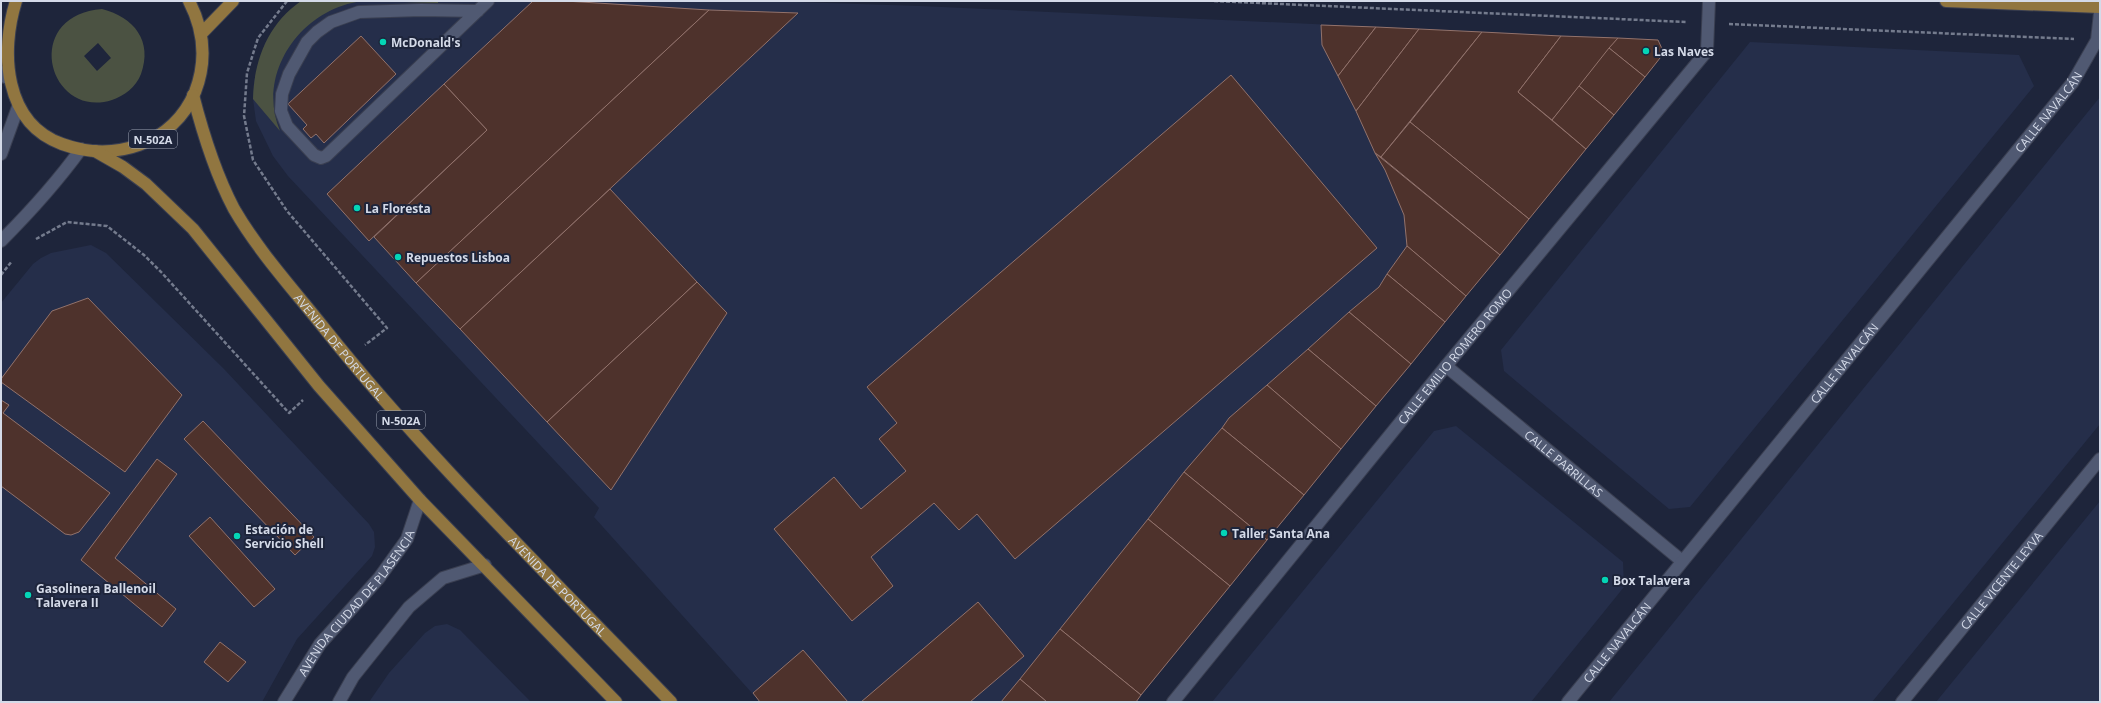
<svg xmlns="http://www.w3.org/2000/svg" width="2101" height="703" font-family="'Open Sans',sans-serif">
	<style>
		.built { fill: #252e4a }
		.green { fill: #4b5242; fill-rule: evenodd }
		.building { fill: #4e322c; stroke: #92726b }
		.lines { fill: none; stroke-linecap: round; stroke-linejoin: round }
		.service-casing { stroke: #3a3f51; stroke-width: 14 }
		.minor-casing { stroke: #3a3f51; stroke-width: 14 }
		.tertiary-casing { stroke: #3a3f51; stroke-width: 14 }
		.secondary-casing { stroke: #3a3f51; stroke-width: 14 }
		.primary-casing { stroke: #3a3f51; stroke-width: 14 }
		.path { stroke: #747b8d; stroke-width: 2.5; stroke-dasharray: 4 2; stroke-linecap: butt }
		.service { stroke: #505972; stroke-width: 12 }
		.minor { stroke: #505972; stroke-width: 12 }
		.tertiary { stroke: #505972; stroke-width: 12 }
		.secondary { stroke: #505972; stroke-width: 12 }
		.primary { stroke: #917640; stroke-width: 12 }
		.poi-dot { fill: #04d5b6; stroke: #1e253b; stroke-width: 1.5 }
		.labels { text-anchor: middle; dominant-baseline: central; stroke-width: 4; stroke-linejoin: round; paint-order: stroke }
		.shield { fill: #1e253b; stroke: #9da4b4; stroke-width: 1 }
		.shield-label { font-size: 11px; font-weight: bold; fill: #d4dae8 }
		.poi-label { font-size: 12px; font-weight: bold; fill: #d4dae8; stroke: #1e253b; text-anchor: start }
		.street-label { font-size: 12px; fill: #d4dae8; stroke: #1e253b }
	</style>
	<rect width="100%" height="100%" fill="#1e253b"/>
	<!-- built -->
	<g class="built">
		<path d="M301,1H766L920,6L1658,40L1664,53L1136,702H760L594,517L599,508L288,176L273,156L256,121L253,99L254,81L265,43L282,18Z"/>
		<path d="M1750,42L2019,55L2034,86L1690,507L1669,509L1504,371L1501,350Z"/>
		<path d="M2100,97V424L1872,702H1609Z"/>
		<path d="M91,245L106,253L224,369L369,524L374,532L375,547L372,556L297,639L262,702H1V303L33,264L41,258L51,253Z"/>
		<path d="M1456,426L1623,562L1624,587L1531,702H1212L1434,431Z"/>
		<path d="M2100,501V702H1936Z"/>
		<path d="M447,624L460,630L531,702H369L389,673L425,633L435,626Z"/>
	</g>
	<!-- green -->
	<g class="green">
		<path d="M301,1H366C304,5 255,72 280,131L253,99C254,60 268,24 301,1Z"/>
		<path d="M369,1H438V3Z"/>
		<path d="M102,9C134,17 153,41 141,74C136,87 124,96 112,100C49,120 20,16 102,9ZM98,43L111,58L97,71L84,56Z"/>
	</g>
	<!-- building -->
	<g class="building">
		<path d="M533,1H565L709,10L416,283L374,237L487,130L444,84Z"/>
		<path d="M709,10L798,13L460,329L416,283Z"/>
		<path d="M1321,25L1376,27L1338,76L1322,45Z"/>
		<path d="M1376,27L1419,29L1356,111L1338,76Z"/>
		<path d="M1419,29L1482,32L1381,157L1375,153L1356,111Z"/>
		<path d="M1482,32L1561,36L1518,92L1586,149L1529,219L1410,122Z"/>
		<path d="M361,36L396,74L324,143L316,134L311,138L303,129L307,125L288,104Z"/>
		<path d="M1561,36L1618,38L1552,120L1518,92Z"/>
		<path d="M1618,38L1658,40L1664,53L1645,77L1609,48Z"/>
		<path d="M1609,48L1645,77L1614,115L1579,86Z"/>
		<path d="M1231,75L1377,248L1015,559L977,514L959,530L934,503L871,557L893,586L852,621L774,529L834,477L861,509L906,471L879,439L897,423L867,387Z"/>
		<path d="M444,84L487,130L369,241L327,194Z"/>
		<path d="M1579,86L1614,115L1586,149L1552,120Z"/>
		<path d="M1410,122L1529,219L1500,255L1381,157Z"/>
		<path d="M1375,153L1500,255L1466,296L1407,246L1404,215L1385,170Z"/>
		<path d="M610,189L697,282L547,422L460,329Z"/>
		<path d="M1407,246L1466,296L1445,322L1387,274Z"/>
		<path d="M1387,274L1445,322L1411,364L1349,312L1379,287Z"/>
		<path d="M697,282L727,313L611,490L547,422Z"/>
		<path d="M88,298L182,395L125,472L1,382V379L52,311Z"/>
		<path d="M1349,312L1411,364L1376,406L1308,349Z"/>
		<path d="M1308,349L1376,406L1341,449L1267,385Z"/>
		<path d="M1267,385L1341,449L1304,495L1222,428L1229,418Z"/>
		<path d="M1,400L9,405L3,413L110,493L79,532L71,535L65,534L1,486Z"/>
		<path d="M203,421L314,537L295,555L184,439Z"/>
		<path d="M1222,428L1304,495L1267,540L1184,472Z"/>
		<path d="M157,459L177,474L115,558L176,609L162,627L81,560Z"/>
		<path d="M1184,472L1267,540L1230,586L1148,519Z"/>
		<path d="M210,517L275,589L254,607L189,536Z"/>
		<path d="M1148,519L1230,586L1141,695L1060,629Z"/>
		<path d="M978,602L1024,656L970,702H861Z"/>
		<path d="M1060,629L1141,695L1136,702H1047L1020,679Z"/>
		<path d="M220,642L246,662L228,682L204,662Z"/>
		<path d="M803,650L848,702H760L753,693Z"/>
		<path d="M1020,679L1047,702H1001Z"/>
	</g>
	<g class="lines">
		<defs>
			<path id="service" d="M478,11L421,10L359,12L331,22L317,32L307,42L289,74L282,94L281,111L287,126L314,155L321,158L326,156L488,1"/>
			<g id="minor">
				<path id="s1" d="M1446,366L1682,561"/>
				<path id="s2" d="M284,702L320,644L379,578L407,539L420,500"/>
				<path d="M339,702L353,677L409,607L443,578L485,565"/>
				<path id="s3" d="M1173,702L1446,366L1707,51L1709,1"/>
				<path id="s4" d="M1568,702L2073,82L2097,40L2100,13"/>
				<path id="s5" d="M1902,702L2100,459"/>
			</g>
			<g id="tertiary">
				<path d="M1,154L18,107"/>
				<path d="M1,241C30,212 57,182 81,149"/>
			</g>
			<path id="secondary" d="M1,72L5,77"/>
			<g id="primary">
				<path d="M16,1C0,52 4,123 62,144C114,163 173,144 195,92C207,61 204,30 189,1"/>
				<path d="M1946,1L2100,7"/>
				<path d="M201,34L233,1"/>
				<path id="s6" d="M193,95C203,134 215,173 234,209C259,252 293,289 324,328C430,461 554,580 671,702"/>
				<path d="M95,151L123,167L146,184L193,229L319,386L420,500L616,702"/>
			</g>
		</defs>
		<!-- service casing -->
		<use href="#service" class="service-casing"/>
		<!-- minor casing -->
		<use href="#minor" class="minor-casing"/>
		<!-- tertiary casing -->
		<use href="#tertiary" class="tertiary-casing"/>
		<!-- secondary casing -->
		<use href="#secondary" class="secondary-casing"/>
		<!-- primary casing -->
		<use href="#primary" class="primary-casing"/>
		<!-- path -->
		<g class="path">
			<path d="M287,1L258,38L247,73L244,116L253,160L287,211L387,328L365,345"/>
			<path d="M1214,1L1686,22"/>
			<path d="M1729,24L2074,39"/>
			<path d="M36,239L67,222L107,226L144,255L162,273L289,413L303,400"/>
			<path d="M1,275L12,261"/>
		</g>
		<!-- service -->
		<use href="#service" class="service"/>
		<!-- minor -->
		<use href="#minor" class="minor"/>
		<!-- tertiary -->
		<use href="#tertiary" class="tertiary"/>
		<!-- secondary -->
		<use href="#secondary" class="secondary"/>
		<!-- primary -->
		<use href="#primary" class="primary"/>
	</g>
	<!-- markers -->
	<g class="poi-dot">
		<circle cx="383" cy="42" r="4"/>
		<circle cx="1646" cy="51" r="4"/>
		<circle cx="357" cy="208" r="4"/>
		<circle cx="398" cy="257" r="4"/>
		<circle cx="1224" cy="533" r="4"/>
		<circle cx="237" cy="536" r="4"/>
		<circle cx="1605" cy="580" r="4"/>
		<circle cx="28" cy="595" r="4"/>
	</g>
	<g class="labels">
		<!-- shield labels -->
		<g class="shield">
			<rect x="129" y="130" width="48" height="18" rx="3"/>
			<rect x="377" y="411" width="48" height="18" rx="3"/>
		</g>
		<g class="shield-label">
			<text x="153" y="139">N-502A</text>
			<text x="401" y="420">N-502A</text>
		</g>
		<!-- poi labels -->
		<g class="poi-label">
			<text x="391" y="42">McDonald's</text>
			<text x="1654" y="51">Las Naves</text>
			<text x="365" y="208">La Floresta</text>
			<text x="406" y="257">Repuestos Lisboa</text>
			<text x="245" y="529">Estación de<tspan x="245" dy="14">Servicio Shell</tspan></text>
			<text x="1232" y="533">Taller Santa Ana</text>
			<text x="1613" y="580">Box Talavera</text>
			<text x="36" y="588">Gasolinera Ballenoil<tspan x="36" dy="14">Talavera II</tspan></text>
		</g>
		<!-- street labels -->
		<g class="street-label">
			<text stroke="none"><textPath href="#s4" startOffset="761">CALLE NAVALCÁN</textPath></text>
			<text stroke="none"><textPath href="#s6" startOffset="295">AVENIDA DE PORTUGAL</textPath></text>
			<text stroke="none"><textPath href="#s3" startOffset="446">CALLE EMILIO ROMERO ROMO</textPath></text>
			<text stroke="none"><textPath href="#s4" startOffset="437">CALLE NAVALCÁN</textPath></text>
			<text stroke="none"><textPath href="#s1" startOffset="153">CALLE PARRILLAS</textPath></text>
			<text stroke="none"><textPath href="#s5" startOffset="157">CALLE VICENTE LEYVA</textPath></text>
			<text stroke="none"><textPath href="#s6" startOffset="619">AVENIDA DE PORTUGAL</textPath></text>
			<text stroke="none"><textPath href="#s2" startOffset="123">AVENIDA CIUDAD DE PLASENCIA</textPath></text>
			<text stroke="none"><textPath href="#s4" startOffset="77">CALLE NAVALCÁN</textPath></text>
		</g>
	</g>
	<!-- border -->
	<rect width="2101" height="703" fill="none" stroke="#d4dae8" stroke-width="4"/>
</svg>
